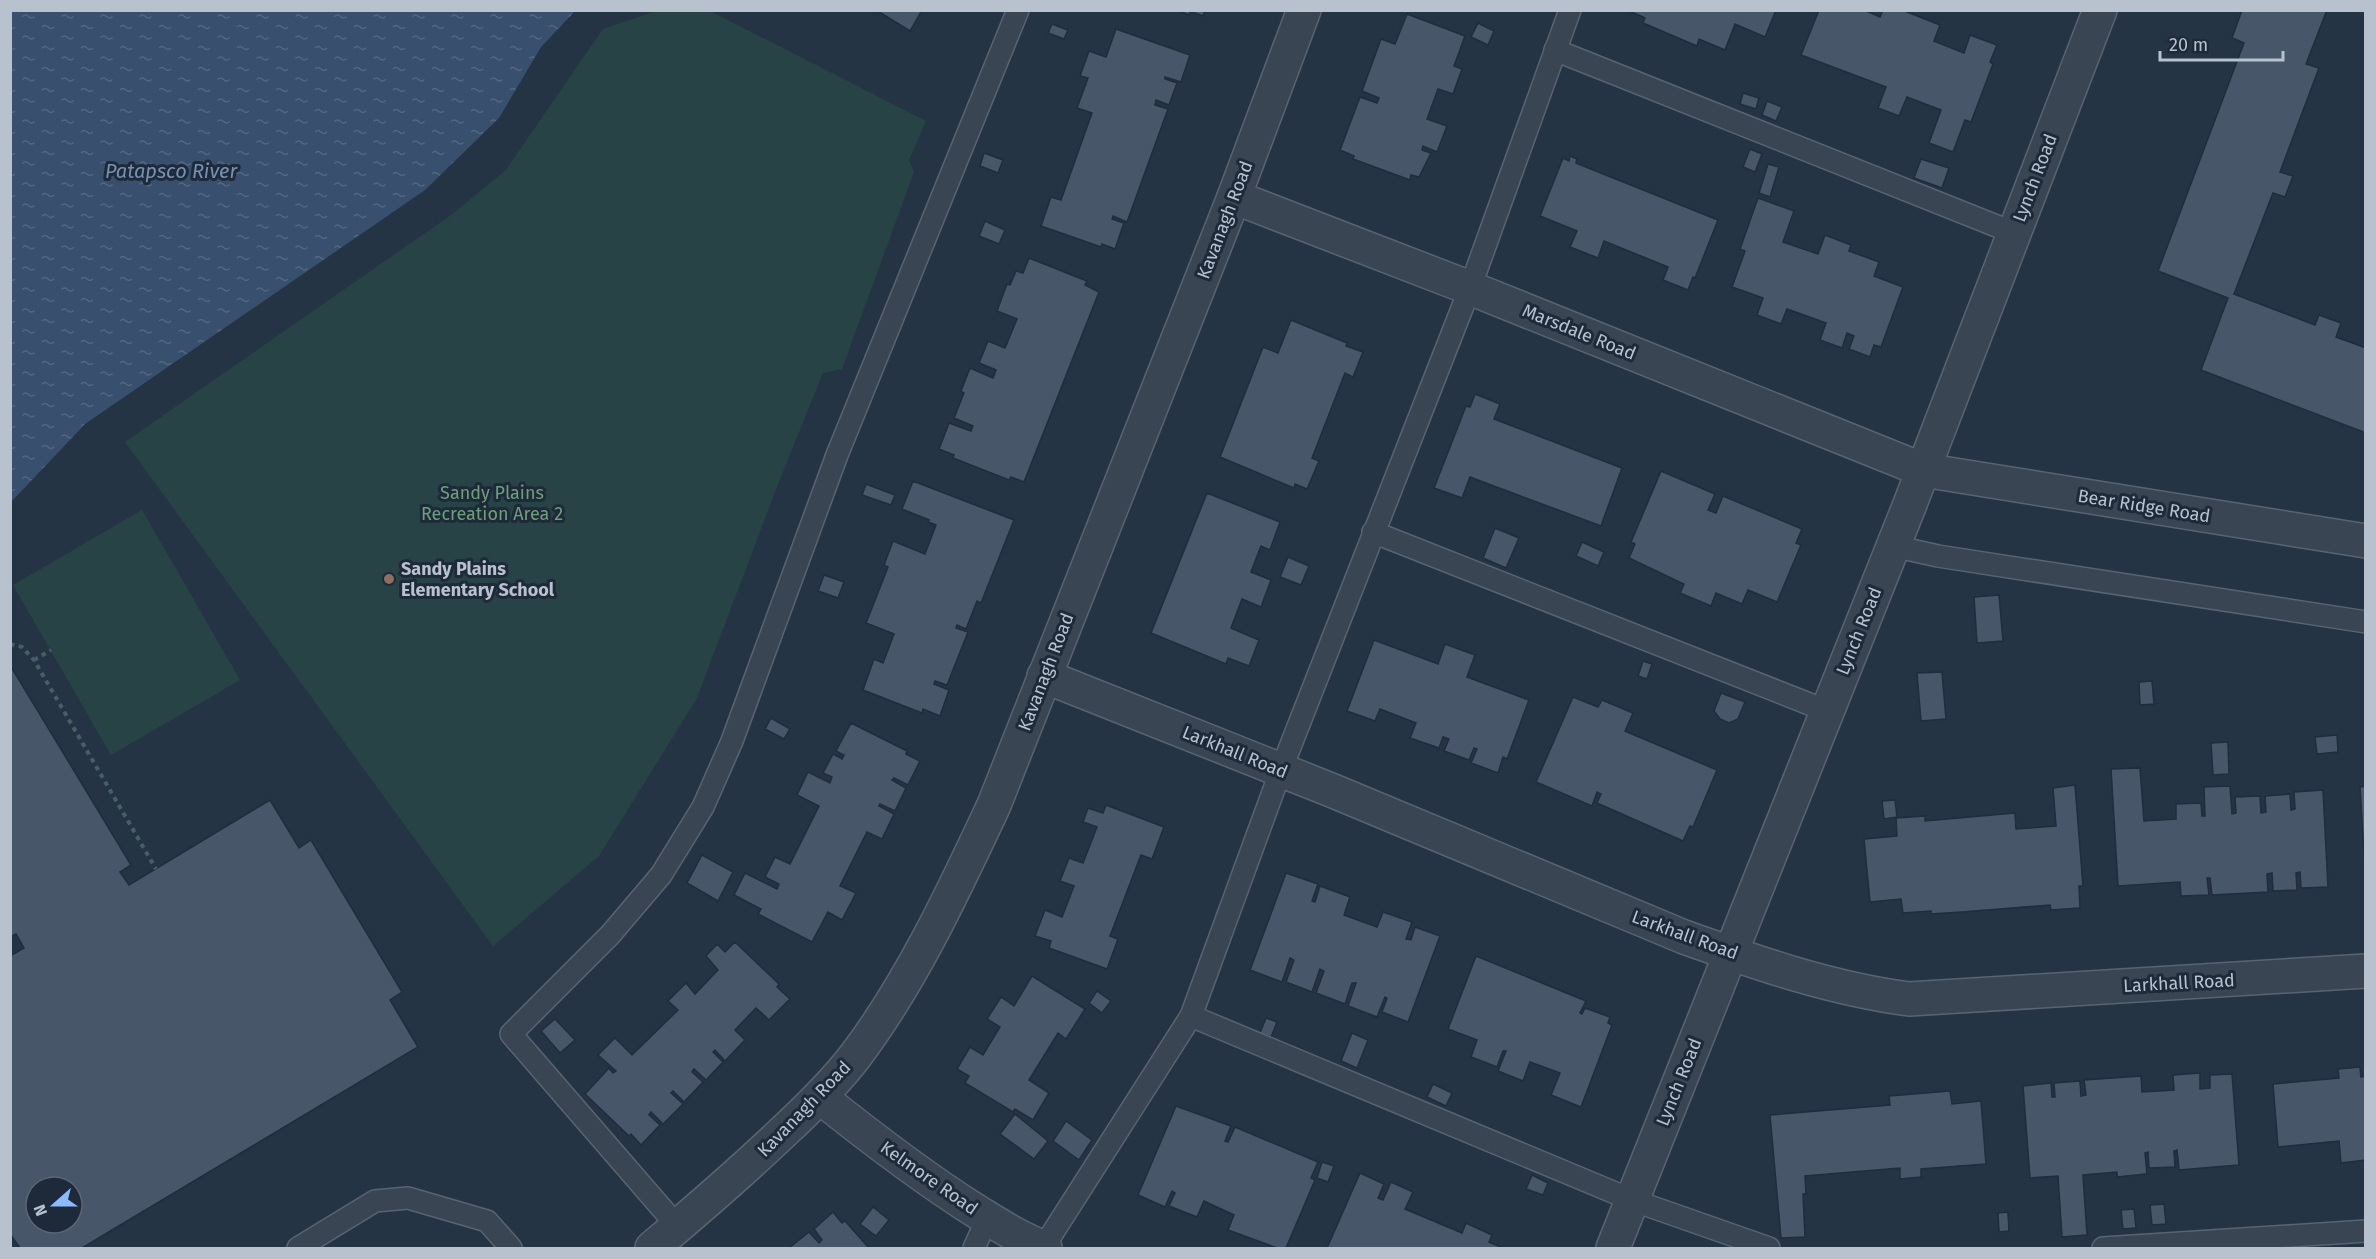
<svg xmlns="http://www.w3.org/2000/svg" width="2376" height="1259" font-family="'Fira Sans',sans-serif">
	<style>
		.green { fill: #274346 }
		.water { fill: url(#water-ripples) }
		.building { fill: #475669; stroke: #212c3c; stroke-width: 1.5; fill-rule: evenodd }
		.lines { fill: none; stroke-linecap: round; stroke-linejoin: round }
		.lane-casing { stroke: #596372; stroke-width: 24 }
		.street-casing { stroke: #596372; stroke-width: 36 }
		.path { stroke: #466062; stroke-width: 4; stroke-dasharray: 4.5 4.5; stroke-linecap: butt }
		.lane { stroke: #3a4554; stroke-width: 21 }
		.street { stroke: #3a4554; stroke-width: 33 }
		.education-dot { fill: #8d6e63; stroke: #1e2a3a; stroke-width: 2 }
		.labels { text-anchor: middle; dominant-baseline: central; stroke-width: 6; stroke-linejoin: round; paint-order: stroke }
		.street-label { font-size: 18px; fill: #b8c1ce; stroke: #1e2a3a }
		.park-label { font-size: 18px; fill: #6da078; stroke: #1e2a3a }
		.poi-label { font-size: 18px; font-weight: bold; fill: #b8c1ce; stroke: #1e2a3a; text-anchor: start }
		.water-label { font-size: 20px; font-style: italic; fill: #7692b3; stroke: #1e2a3a }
	</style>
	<defs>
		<pattern id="water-ripples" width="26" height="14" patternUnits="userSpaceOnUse" patternTransform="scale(1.5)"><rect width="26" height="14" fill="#38506d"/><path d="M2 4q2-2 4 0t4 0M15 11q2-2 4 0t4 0" fill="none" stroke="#536781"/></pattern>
	</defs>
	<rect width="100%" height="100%" fill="#253445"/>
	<!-- green -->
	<g class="green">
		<path d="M656,11H710L926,121L909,160L914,172L842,369L823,373L778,484L697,698L599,856L493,946L125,442L451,215L505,171L603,29Z"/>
		<path d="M142,510L240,680L111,755L13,585Z"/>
	</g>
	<!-- water -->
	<path class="water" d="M11,10H575V11L541,47L499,118L425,190L85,424L11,502Z"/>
	<!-- building -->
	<g class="building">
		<path d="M876,10H922L910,31Z"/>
		<path d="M1177,10H1205L1203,16L1190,11L1189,15Z"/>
		<path d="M1627,10H1776L1765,37L1735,24L1725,50L1699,39L1697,46L1643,23L1645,18Z"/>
		<path d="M1819,10H1864L1880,17L1883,10H1902L1940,25L1934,41L1964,53L1970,35L1997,45L1990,62L1993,64L1971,122L1965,120L1953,152L1929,143L1941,110L1907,97L1899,116L1878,108L1886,87L1801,55Z"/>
		<path d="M2242,10H2327L2306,64L2319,68L2280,172L2293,176L2285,197L2273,193L2234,294L2315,325L2319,315L2341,323L2336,337L2366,348V433L2201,370L2228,298L2158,271L2244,43L2232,38Z"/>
		<path d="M1407,14L1465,36L1454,66L1462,69L1453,94L1438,89L1427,119L1447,126L1437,152L1423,146L1422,150L1431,153L1419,177L1411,175L1410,180L1353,159L1354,156L1340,150L1360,97L1377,103L1379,98L1362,91L1381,39L1395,44Z"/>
		<path d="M1478,23L1494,31L1488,45L1471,37Z"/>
		<path d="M1052,24L1068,30L1064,39L1048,33Z"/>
		<path d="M1116,29L1190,55L1181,82L1165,77V79L1177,83L1169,105L1156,100L1155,105L1168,109L1127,222L1113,216L1112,219L1124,223L1115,249L1102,244L1101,247L1041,226L1051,197L1061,200L1092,113L1077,108L1088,78L1080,76L1089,51L1106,57Z"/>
		<path d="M1743,93L1759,98L1756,109L1740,104Z"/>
		<path d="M1767,101L1782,107L1776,121L1762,115Z"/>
		<path d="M1750,149L1762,154L1755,172L1743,167Z"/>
		<path d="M984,153L1003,160L998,173L980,166Z"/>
		<path d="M1570,156L1577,159L1576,163L1718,220L1695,278L1693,277L1688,290L1663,280L1668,267L1604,241L1598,258L1570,247L1577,231L1540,216L1563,158L1569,161Z"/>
		<path d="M1921,159L1949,168L1942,188L1914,178Z"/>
		<path d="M1768,164L1779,167L1770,197L1759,193Z"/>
		<path d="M1758,198L1794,211L1783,242L1818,254L1825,235L1851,245L1849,251L1879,262L1874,276L1903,287L1881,347L1874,345L1870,357L1849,349L1854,336L1847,333L1842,348L1820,340L1826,323L1787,309L1781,324L1757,315L1763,298L1732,287L1745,251L1740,249Z"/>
		<path d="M985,221L1005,230L999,244L979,236Z"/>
		<path d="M1029,258L1087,281L1085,285L1099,292L1024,482L1011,477L1009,480L953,458L954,455L939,449L949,423L971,431L973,426L954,418L964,393L961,391L970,368L993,378L996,370L979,363L988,341L1005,348L1017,319L997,311L1007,284L1010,285L1016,271L1023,273Z"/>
		<path d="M1291,320L1347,343L1346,346L1363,352L1353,377L1345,373L1312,458L1319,461L1307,489L1295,484L1294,488L1220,457L1263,347L1278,353Z"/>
		<path d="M1475,394L1500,404L1494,419L1622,468L1601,526L1470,477L1462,498L1434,488L1466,406L1470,407Z"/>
		<path d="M1661,471L1715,494L1708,510L1716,513L1723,496L1802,529L1796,543L1801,545L1777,602L1748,590L1742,604L1716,593L1711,606L1680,593L1684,584L1629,558L1635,544L1631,542Z"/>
		<path d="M913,481L1014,520L981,603L977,601L966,629L957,625L956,628L968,632L947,685L935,681L934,684L949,690L940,716L923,709L922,713L863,690L874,659L883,663L894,634L866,623L888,567L884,565L893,541L925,554L936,525L928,522L929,520L902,509Z"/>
		<path d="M866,484L895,495L891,505L862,495Z"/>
		<path d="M1207,493L1280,522L1270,550L1261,546L1251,572L1271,580L1261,607L1242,599L1231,628L1259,640L1249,666L1228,658L1226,664L1151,633Z"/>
		<path d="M1495,528L1519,538L1506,568L1483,558Z"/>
		<path d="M1582,542L1604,552L1598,566L1576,556Z"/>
		<path d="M1288,557L1309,566L1301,585L1280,577Z"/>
		<path d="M824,575L844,582L838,598L818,591Z"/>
		<path d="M1999,595L2003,641L1977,643L1974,597Z"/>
		<path d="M1374,640L1438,664L1445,644L1475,655L1467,677L1529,700L1507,759L1503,757L1498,773L1471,763L1477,749L1474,748L1469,760L1444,751L1449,739L1443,737L1439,748L1410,738L1416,723L1380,709L1375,721L1347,711Z"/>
		<path d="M1643,661L1652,664L1647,679L1638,676Z"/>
		<path d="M10,665L131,865L120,872L129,885L270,800L299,848L311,840L402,992L390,1000L418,1047L82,1248H20L10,1234V956L24,948L16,934L10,937ZM36,1187H72V1223H36Z"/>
		<path d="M1942,672L1946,719L1921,721L1917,673Z"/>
		<path d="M2152,681L2154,704L2140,705L2139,682Z"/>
		<path d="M1721,693L1745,702L1738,719L1729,723L1720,719L1714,711Z"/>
		<path d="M1573,697L1598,707L1602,700L1633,713L1625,731L1717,770L1693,827L1690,826L1683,841L1597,803L1601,794L1597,792L1592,806L1536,782Z"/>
		<path d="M771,718L790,729L784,739L765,729Z"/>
		<path d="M851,723L907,751L906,754L920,761L908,785L894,778L892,780L906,788L895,811L880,804L879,806L894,814L882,839L867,832L840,886L856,893L842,920L828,912L812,942L758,914L761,909L734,895L745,873L777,889L779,884L765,877L775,857L790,864L819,806L797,795L808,772L830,783L832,777L823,773L833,754L842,759L844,755L836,751Z"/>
		<path d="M2337,735L2338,752L2317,754L2315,737Z"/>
		<path d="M2228,742L2229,774L2213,775L2211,743Z"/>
		<path d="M2140,768L2144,821L2176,819V804L2201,803L2202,816H2205L2204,787L2230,786L2232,814L2236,813L2235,797L2260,796L2261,813L2266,812L2265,796L2290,794L2291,810L2295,809L2294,792L2323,790L2328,887L2301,888L2300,872L2296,873L2297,890L2273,891L2272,873L2267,874L2268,892L2212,895L2210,878H2207L2209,895L2181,896L2180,882L2118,886L2111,769Z"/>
		<path d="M2075,785L2083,886H2079L2080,908L2051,910L2050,905L1962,912L1931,914V911L1903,913L1901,899L1870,902L1864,839L1897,836L1896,818L1925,816V821L2015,813L2016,829L2056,826L2053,788Z"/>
		<path d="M2366,786V870H2365L2360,787Z"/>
		<path d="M1895,800L1897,817L1884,819L1882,801Z"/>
		<path d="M1106,805L1164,827L1152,859L1141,855L1110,936L1118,939L1107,969L1049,948L1051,941L1035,936L1045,910L1062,917L1074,886L1060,881L1069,858L1083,863L1097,827L1083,822L1088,808L1103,813Z"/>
		<path d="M702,855L733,872L718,901L687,883Z"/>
		<path d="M1286,873L1318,884L1312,901L1315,902L1320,886L1350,897L1344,915L1377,927L1383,912L1412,922L1406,939L1411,940L1415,927L1440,936L1408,1022L1382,1012L1387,998L1385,997L1377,1017L1348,1006L1356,983H1352L1345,1004L1316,993L1324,971L1320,969L1312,992L1286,982L1294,960L1290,958L1282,982L1250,970Z"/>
		<path d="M735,942L779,984L777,987L790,999L769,1020L756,1008L735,1030L745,1040L725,1061L715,1050L713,1052L723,1062L706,1080L694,1069L692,1072L703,1082L684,1102L673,1091L671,1093L683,1104L663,1124L651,1112L649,1115L660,1125L641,1145L631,1134L629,1136L585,1094L609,1068L613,1073L616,1071L598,1055L615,1038L632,1055L678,1010L668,1001L686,983L695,994L718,970L706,956L717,944L725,952Z"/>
		<path d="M1476,956L1586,1001L1580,1013L1582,1014L1585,1008L1610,1017L1608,1023L1612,1025L1581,1107L1551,1095L1560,1073L1530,1062L1523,1081L1498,1071L1506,1051H1503L1497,1067L1471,1057L1477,1040L1448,1029Z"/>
		<path d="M1032,976L1085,1009L1066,1039L1058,1033L1029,1080L1049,1093L1033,1120L1015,1109L1013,1112L965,1083L969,1076L957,1069L970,1047L983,1055L1000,1027L987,1019L1001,997L1014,1006Z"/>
		<path d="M1097,991L1111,1001L1102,1013L1089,1003Z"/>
		<path d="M1266,1018L1277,1022L1271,1037L1260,1033Z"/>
		<path d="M555,1019L575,1040L560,1053L541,1031Z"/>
		<path d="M1352,1033L1368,1040L1357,1068L1341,1061Z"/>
		<path d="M2360,1067L2361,1077L2366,1076V1160L2341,1163L2339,1141L2278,1147L2273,1084L2339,1078L2338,1069Z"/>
		<path d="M2200,1073V1089L2210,1088V1075L2232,1074L2239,1165L2179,1170L2177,1150L2174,1151L2175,1167L2149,1168L2148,1152L2145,1153L2147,1174L2117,1177V1172L2083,1175L2087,1235L2062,1237L2058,1176L2030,1178L2023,1086L2051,1083L2052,1097H2055L2054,1083L2080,1081L2081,1096L2086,1095L2084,1080L2141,1076L2142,1092L2174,1090L2173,1075Z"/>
		<path d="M1433,1084L1452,1093L1446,1106L1427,1097Z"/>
		<path d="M1950,1091L1952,1104L1981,1101L1986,1164L1921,1169V1177L1900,1179V1168L1805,1176L1806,1194H1803L1805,1237L1781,1238L1770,1115L1890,1105L1889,1096Z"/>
		<path d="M1176,1106L1231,1126L1225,1141L1228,1142L1235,1127L1318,1162L1311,1178L1315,1180L1286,1248H1277L1228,1230L1234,1215L1204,1201L1197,1217L1169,1206L1175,1193L1172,1191L1165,1207L1138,1195Z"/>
		<path d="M1015,1114L1048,1141L1034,1159L1000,1134Z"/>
		<path d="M1066,1121L1092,1140L1079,1160L1053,1141Z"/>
		<path d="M1322,1162L1334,1166L1328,1182L1317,1178Z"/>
		<path d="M1360,1173L1384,1184L1378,1198L1383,1200L1391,1182L1413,1192L1405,1209L1462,1233L1466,1223L1492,1235L1489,1242L1503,1248H1327Z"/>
		<path d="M1532,1175L1548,1183L1543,1195L1526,1189Z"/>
		<path d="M2164,1204L2166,1224L2152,1225L2150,1205Z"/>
		<path d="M873,1207L889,1220L876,1236L860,1224Z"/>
		<path d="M2134,1209L2136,1228L2123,1229L2121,1210Z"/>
		<path d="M833,1212L842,1223L845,1221L869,1248H789L809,1232L819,1243L822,1240L814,1229Z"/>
		<path d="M2008,1212L2009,1231L1999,1232L1998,1213Z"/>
	</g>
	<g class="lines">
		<defs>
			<g id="lane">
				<path d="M1555,50L2014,233"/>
				<path d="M1373,532L1827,711"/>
				<path d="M1893,546L1938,556L2366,622"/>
				<path d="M1191,1016L1632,1200L1769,1248"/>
				<path d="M678,1227L511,1034L610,935L661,875L703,807L732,741L837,455L1018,10"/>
				<path d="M298,1248L375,1201L408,1198L487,1221L511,1248"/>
				<path d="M974,1248L988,1217"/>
				<path d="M1043,1248L1191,1016L1281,770L1470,288L1570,10"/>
				<path d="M2103,1248L2366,1231"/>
			</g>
			<g id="street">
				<path d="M1234,197L1470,288L1923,470L2366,541"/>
				<path d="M1044,676L1331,790L1684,937C1757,963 1832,989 1909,999L2366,971"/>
				<path d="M820,1097C870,1137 922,1177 976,1211C999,1225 1020,1239 1045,1248"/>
				<path d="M652,1248C696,1211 739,1174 781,1134C808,1109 834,1084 856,1055C913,979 954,890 994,805L1234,197L1304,10"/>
				<path d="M1613,1248L1910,504L2100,10"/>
			</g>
		</defs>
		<!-- lane casing -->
		<use href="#lane" class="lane-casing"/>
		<!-- street casing -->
		<use href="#street" class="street-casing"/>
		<!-- path -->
		<g class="path">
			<path d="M10,644L22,647L34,660L156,869"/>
			<path d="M34,660L51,650"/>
		</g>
		<!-- lane -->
		<use href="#lane" class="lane"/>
		<!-- street -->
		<use href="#street" class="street"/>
	</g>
	<!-- markers -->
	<circle class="education-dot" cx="389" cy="579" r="6"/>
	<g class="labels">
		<!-- street labels -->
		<g class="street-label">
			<text transform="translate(2035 178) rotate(-69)">Lynch Road</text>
			<text transform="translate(1225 220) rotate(-69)">Kavanagh Road</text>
			<text transform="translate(1579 332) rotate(22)">Marsdale Road</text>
			<text transform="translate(2144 506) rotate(9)">Bear Ridge Road</text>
			<text transform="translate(1859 631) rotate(-68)">Lynch Road</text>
			<text transform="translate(1046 672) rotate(-69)">Kavanagh Road</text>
			<text transform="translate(1235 752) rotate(22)">Larkhall Road</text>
			<text transform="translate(1685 935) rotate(20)">Larkhall Road</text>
			<text transform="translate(2179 983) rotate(-3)">Larkhall Road</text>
			<text transform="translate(1679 1082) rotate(-68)">Lynch Road</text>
			<text transform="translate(804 1109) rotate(-46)">Kavanagh Road</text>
			<text transform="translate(929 1178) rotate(35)">Kelmore Road</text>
		</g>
		<!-- park labels -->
		<g class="park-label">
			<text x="492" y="493">Sandy Plains<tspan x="492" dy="21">Recreation Area 2</tspan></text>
		</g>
		<!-- poi labels -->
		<g class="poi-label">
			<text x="401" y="569">Sandy Plains<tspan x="401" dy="21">Elementary School</tspan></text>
		</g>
		<!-- water labels -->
		<g class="water-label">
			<text x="171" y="171">Patapsco River</text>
		</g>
	</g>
	<!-- border -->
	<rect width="2376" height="1259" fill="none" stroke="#b8c1ce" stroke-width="24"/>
	<!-- north arrow -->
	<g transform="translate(54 1205) rotate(249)"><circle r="28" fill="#1e2a3a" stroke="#5c6675" stroke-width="1.5"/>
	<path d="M0-4.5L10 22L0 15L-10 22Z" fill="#8bbbff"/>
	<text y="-9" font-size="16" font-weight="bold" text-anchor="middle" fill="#b8c1ce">N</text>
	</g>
	<!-- scale -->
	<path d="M2160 51v9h123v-9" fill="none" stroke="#b8c1ce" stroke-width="3"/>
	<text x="2169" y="51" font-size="18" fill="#b8c1ce" stroke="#1e2a3a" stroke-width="4.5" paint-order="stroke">20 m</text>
</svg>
